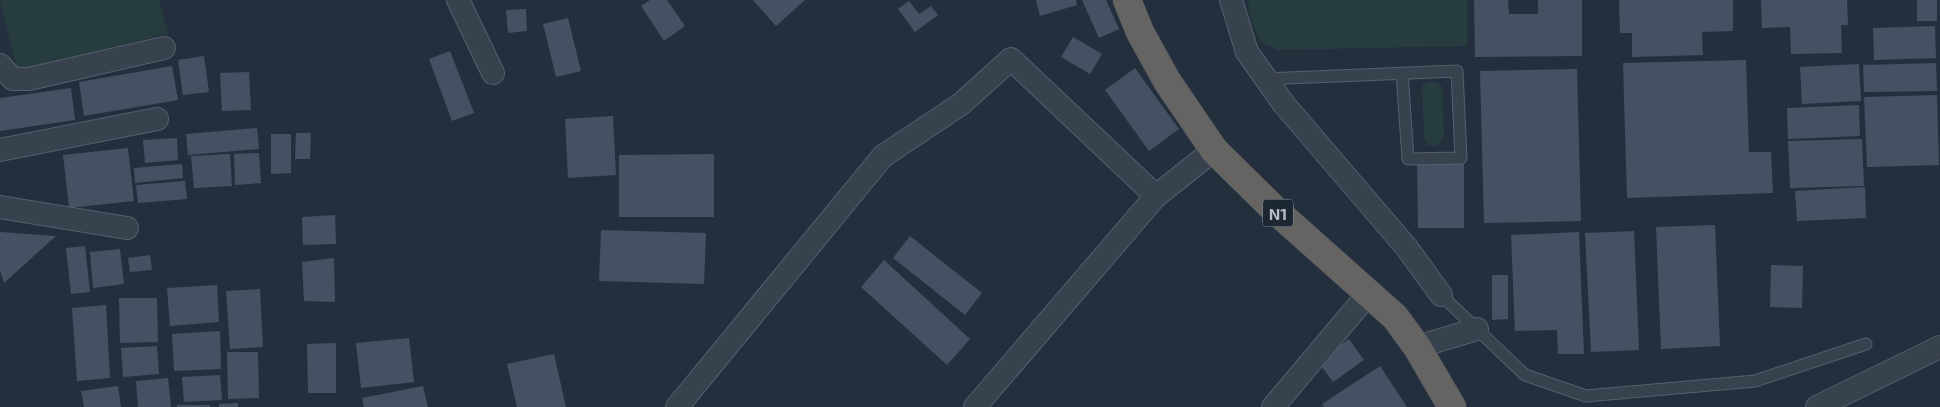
<svg xmlns="http://www.w3.org/2000/svg" width="1940" height="407" font-family="'Exo 2',sans-serif">
	<style>
		.green { fill: #263c3f }
		.building { fill: #455162 }
		.lines { fill: none; stroke-linecap: round; stroke-linejoin: round }
		.service-casing { stroke: #565f6c; stroke-width: 13 }
		.minor-casing { stroke: #565f6c; stroke-width: 24 }
		.trunk-casing { stroke: #434c59; stroke-width: 29 }
		.service { stroke: #38414e; stroke-width: 11 }
		.minor { stroke: #38414e; stroke-width: 22 }
		.trunk { stroke: #656462; stroke-width: 28 }
		.labels { text-anchor: middle; dominant-baseline: central; stroke-width: 5; stroke-linejoin: round; paint-order: stroke }
		.shield { fill: #1d2633; stroke: #878f9c; stroke-width: 1 }
		.shield-label { font-size: 16px; font-weight: bold; fill: #b4bcc9 }
	</style>
	<rect width="100%" height="100%" fill="#242f3e"/>
	<!-- green -->
	<g class="green">
		<path d="M0,0H159L168,33L18,72Z"/>
		<path d="M1248,0H1467V46L1278,50L1260,42L1250,16Z"/>
		<path d="M1433,81L1437,82L1442,87L1444,136L1439,144L1435,146L1427,145L1424,137L1422,88L1423,84Z"/>
	</g>
	<!-- building -->
	<g class="building">
		<path d="M650,0H667L685,26L664,41L641,6Z"/>
		<path d="M753,0H805L776,26Z"/>
		<path d="M1036,0H1076L1077,5L1040,16Z"/>
		<path d="M1082,0H1106L1119,29L1099,38Z"/>
		<path d="M1474,0H1508L1509,14H1538V0H1582V56L1475,57Z"/>
		<path d="M1619,0H1733V31L1702,32L1703,55L1632,57V33H1620Z"/>
		<path d="M1761,0H1847L1848,25H1841L1842,53L1791,54L1790,27L1762,28Z"/>
		<rect x="1917" y="0" width="20" height="21"/>
		<path d="M909,1L919,14L931,6L938,15L915,32L898,9Z"/>
		<path d="M526,9L527,31L508,33L506,10Z"/>
		<path d="M568,18L581,71L556,77L543,24Z"/>
		<path d="M1935,26L1936,58L1874,60L1873,28Z"/>
		<path d="M1073,37L1102,54L1090,74L1061,57Z"/>
		<path d="M450,51L474,113L452,121L429,59Z"/>
		<path d="M204,56L209,92L183,95L178,60Z"/>
		<path d="M1746,60L1749,152H1771L1773,193L1627,198L1623,63Z"/>
		<path d="M1936,63L1937,91L1864,92L1863,65Z"/>
		<path d="M1859,64L1861,101L1802,104L1800,67Z"/>
		<path d="M172,66L178,100L84,116L79,82Z"/>
		<path d="M1135,68L1179,129L1149,151L1105,90Z"/>
		<path d="M1577,69L1581,221L1484,223L1480,71Z"/>
		<path d="M249,72L251,110L222,111L220,73Z"/>
		<path d="M71,88L75,120L0,131V98Z"/>
		<path d="M1937,95L1939,165L1867,167L1864,97Z"/>
		<path d="M1859,105L1860,136L1788,139L1787,108Z"/>
		<path d="M613,116L616,175L568,178L565,119Z"/>
		<path d="M257,128L259,149L188,155L186,134Z"/>
		<path d="M296,133H311L310,159H295Z"/>
		<path d="M271,134H291V173L271,174Z"/>
		<path d="M177,138L178,160L145,163L143,140Z"/>
		<path d="M1862,139L1864,186L1790,188L1788,141Z"/>
		<path d="M128,148L134,201L69,208L63,155Z"/>
		<path d="M259,153L261,183L235,185L234,154Z"/>
		<path d="M230,154L232,186L194,188L191,156Z"/>
		<path d="M714,154V217H619V155Z"/>
		<path d="M1417,159H1464V228H1418Z"/>
		<path d="M182,164L183,178L135,183L134,168Z"/>
		<path d="M185,181L187,199L138,203L136,185Z"/>
		<path d="M1865,187L1866,218L1797,221L1795,191Z"/>
		<path d="M335,215L336,244L303,245L302,217Z"/>
		<path d="M1715,225L1720,346L1661,349L1656,227Z"/>
		<path d="M601,230L706,233L704,284L599,281Z"/>
		<path d="M1634,231L1639,350L1591,352L1585,233Z"/>
		<path d="M0,232L56,236L4,283L0,270Z"/>
		<path d="M1579,232L1584,354H1558L1557,330L1515,331L1511,235Z"/>
		<path d="M910,236L982,293L965,315L893,258Z"/>
		<path d="M85,246L90,292L71,294L66,248Z"/>
		<path d="M120,249L124,284L93,288L90,252Z"/>
		<path d="M150,255L152,270L130,272L128,258Z"/>
		<path d="M334,258L335,302L304,301L302,262Z"/>
		<path d="M884,260L970,339L947,365L861,287Z"/>
		<path d="M1771,265L1803,266L1802,308L1770,307Z"/>
		<path d="M1492,275H1508V319L1492,320Z"/>
		<path d="M217,285L219,322L170,326L167,288Z"/>
		<path d="M260,289L263,347L230,349L226,291Z"/>
		<path d="M119,298H157L158,342L120,343Z"/>
		<path d="M106,305L110,378L77,381L72,308Z"/>
		<path d="M220,331L221,369L174,371L172,334Z"/>
		<path d="M409,338L414,382L361,388L356,343Z"/>
		<path d="M1349,339L1364,360L1333,382L1318,362Z"/>
		<path d="M336,343V393H308L307,344Z"/>
		<path d="M157,346L159,374L123,377L121,348Z"/>
		<path d="M227,352H258L259,398L228,399Z"/>
		<path d="M554,354L566,407H517L507,364Z"/>
		<path d="M1380,366L1407,407H1324L1322,404Z"/>
		<path d="M220,375L222,400L184,402L182,377Z"/>
		<path d="M168,378L171,407H138L136,381Z"/>
		<path d="M118,386L121,407H84L81,391Z"/>
		<path d="M423,386L428,407H364L362,398Z"/>
		<path d="M238,403V407H219V404Z"/>
		<rect x="177" y="405" width="33" height="2"/>
	</g>
	<g class="lines">
		<defs>
			<g id="service">
				<path d="M1265,79L1457,71L1461,158L1408,159L1402,73"/>
				<path d="M1441,295L1525,375L1586,396L1755,381L1866,344"/>
			</g>
			<g id="minor">
				<path d="M458,0L493,73"/>
				<path d="M1231,0L1247,52L1283,103L1407,248L1441,295"/>
				<path d="M0,65L13,79H29L164,48"/>
				<path d="M0,150L157,119"/>
				<path d="M0,207L127,228"/>
				<path d="M1417,347L1477,329"/>
				<path d="M677,407L883,156L961,104L1011,59L1156,196"/>
				<path d="M975,407L1156,196L1214,150"/>
				<path d="M1273,407L1369,293"/>
				<path d="M1817,407L1940,347"/>
			</g>
			<path id="trunk" d="M1127,0L1140,32L1167,81L1214,150L1276,211L1395,317L1417,347L1452,407"/>
		</defs>
		<!-- service casing -->
		<use href="#service" class="service-casing"/>
		<!-- minor casing -->
		<use href="#minor" class="minor-casing"/>
		<!-- trunk casing -->
		<use href="#trunk" class="trunk-casing"/>
		<!-- service -->
		<use href="#service" class="service"/>
		<!-- minor -->
		<use href="#minor" class="minor"/>
		<!-- trunk -->
		<use href="#trunk" class="trunk"/>
	</g>
	<g class="labels">
		<!-- shield labels -->
		<rect class="shield" x="1263" y="199.5" width="30" height="27" rx="4"/>
		<g class="shield-label">
			<text x="1278" y="213">N1</text>
		</g>
	</g>
</svg>
